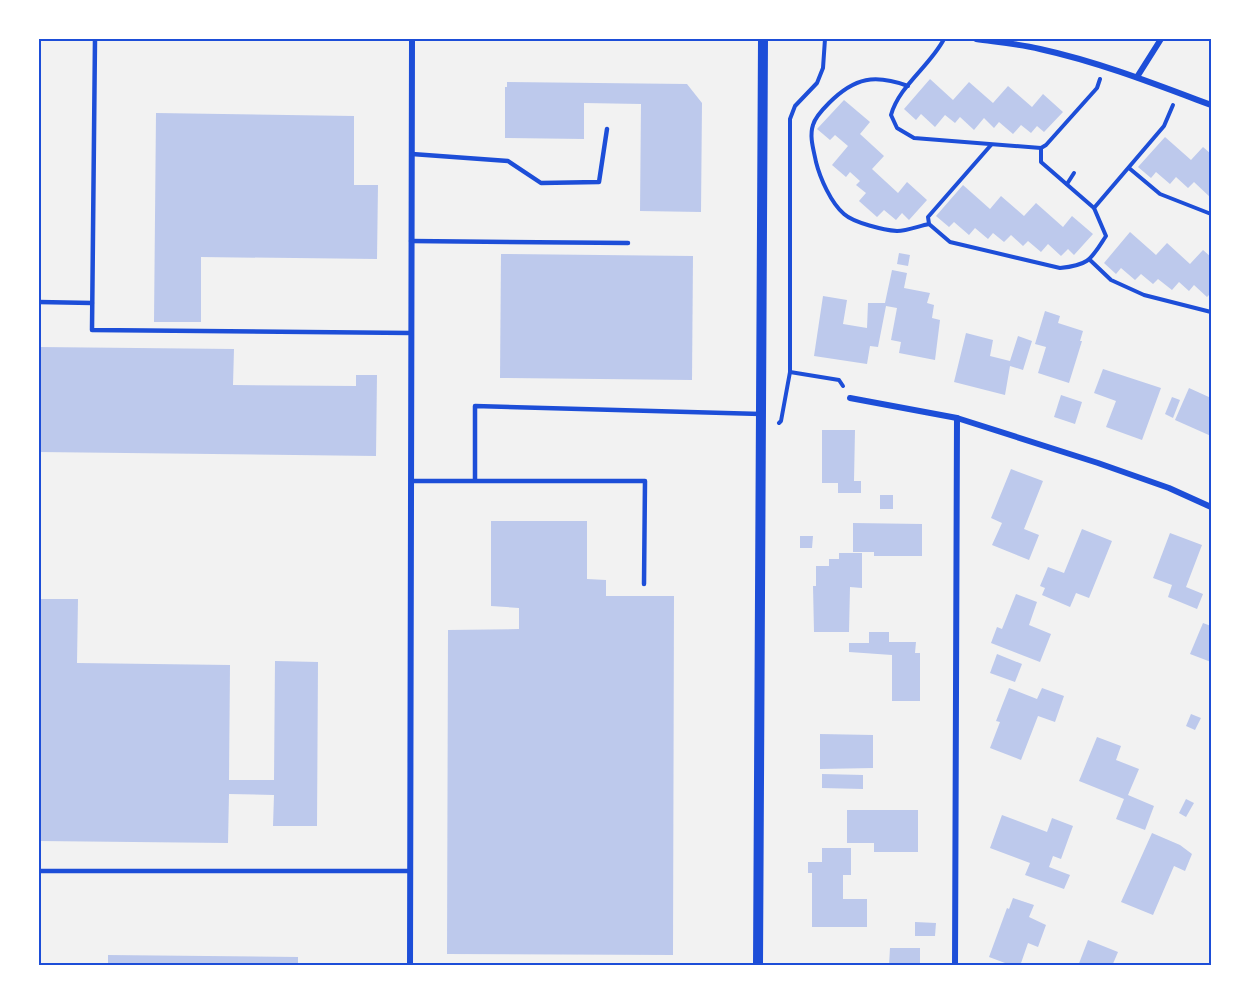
<svg xmlns="http://www.w3.org/2000/svg" width="1250" height="1005" font-family="'Golos Text',sans-serif">
	<style>
		.building { fill: #bdc9ec }
		.lines { fill: none; stroke-linecap: round; stroke-linejoin: round }
		.path { stroke: #1d4ed8; stroke-width: 4 }
		.service { stroke: #1d4ed8; stroke-width: 4.5 }
		.minor { stroke: #1d4ed8; stroke-width: 6 }
		.tertiary { stroke: #1d4ed8; stroke-width: 10 }
		.neatline { fill: none; stroke: #1d4ed8; stroke-width: 2 }
	</style>
	<rect width="100%" height="100%" fill="#f2f2f2"/>
	<!-- building -->
	<g class="building">
		<path d="M930,79L953,100L969,82L993,103L1008,86L1032,107L1043,94L1063,112L1044,132L1037,126L1031,133L1021,125L1013,134L999,122L994,128L984,118L974,130L960,117L955,123L945,115L935,127L921,114L916,120L904,109Z"/>
		<path d="M507,82L687,84L702,103L701,212L640,211L641,104L584,103V139L505,138V87H507Z"/>
		<path d="M844,100L870,122L860,134L884,156L872,169L898,193L907,182L927,200L909,220L902,213L896,220L884,210L877,217L859,201L866,193L856,185L860,181L850,172L846,177L832,165L848,146L835,135L830,140L817,129Z"/>
		<path d="M156,113L354,116V185H378L377,259L201,257V322H154Z"/>
		<path d="M1165,137L1191,160L1203,147L1211,154V198L1194,182L1188,188L1176,177L1170,184L1156,172L1151,178L1138,167Z"/>
		<path d="M963,185L990,209L1001,196L1024,216L1036,203L1063,227L1072,216L1093,234L1074,255L1068,249L1061,256L1048,244L1041,252L1028,241L1023,246L1011,235L1004,242L993,233L988,239L975,228L969,235L954,222L949,227L936,216Z"/>
		<path d="M1130,232L1156,255L1167,243L1190,264L1203,250L1211,257V293L1207,297L1194,285L1189,291L1179,282L1172,290L1158,279L1153,284L1141,274L1135,280L1121,268L1116,274L1104,263Z"/>
		<path d="M899,253L910,255L908,266L897,264Z"/>
		<path d="M501,254L693,256L692,380L500,378Z"/>
		<path d="M892,270L907,273L904,288L930,293L927,303L934,305L932,318L940,320L935,360L899,353L901,342L891,340L897,308L886,306L878,347L870,346L867,364L814,356L823,296L847,300L843,324L867,328L868,303H885Z"/>
		<path d="M1045,311L1060,316L1058,323L1083,331L1080,341H1082L1069,383L1038,373L1046,347L1035,344Z"/>
		<path d="M966,333L993,340L990,356L1010,361L1018,336L1032,341L1023,370L1010,366L1005,395L954,382Z"/>
		<path d="M39,347L234,349L233,385L356,386V375H377L376,456L39,452Z"/>
		<path d="M1103,369L1161,388L1142,440L1106,427L1116,401L1094,393Z"/>
		<path d="M1189,388L1211,398V436L1175,420Z"/>
		<path d="M1061,395L1082,402L1075,424L1054,417Z"/>
		<path d="M1172,397L1180,400L1173,418L1165,414Z"/>
		<path d="M822,430H855L854,481H861V493H838V483H822Z"/>
		<path d="M1011,469L1043,481L1024,529L1039,535L1029,560L992,545L1002,523L991,518Z"/>
		<rect x="880" y="495" width="13" height="14"/>
		<path d="M491,521H587V579L606,580V596H674L673,955L447,954L448,630L519,629V608L491,606Z"/>
		<path d="M853,523L922,524V556H874V552H853Z"/>
		<path d="M1082,529L1112,541L1089,598L1076,593L1070,607L1042,595L1045,588L1040,586L1048,567L1064,573Z"/>
		<path d="M1170,533L1202,545L1186,587L1203,594L1197,609L1168,597L1172,585L1153,578Z"/>
		<path d="M800,536H813L812,548H800Z"/>
		<path d="M839,553H862V588L850,587L849,632H814L813,586H816V566H829V559H839Z"/>
		<path d="M1016,594L1037,602L1029,625L1051,634L1040,662L991,643L997,627L1002,629Z"/>
		<path d="M39,599H78L77,663L230,665L229,780H274L275,661L318,662L317,826H273L274,795L229,794L228,843L39,841Z"/>
		<path d="M1203,623L1211,626V662L1190,654Z"/>
		<path d="M869,632H889V642H916L915,653H920V701H892V655L849,652V643H869Z"/>
		<path d="M997,654L1022,664L1015,682L990,673Z"/>
		<path d="M1009,688L1037,699L1042,688L1064,696L1055,722L1038,716L1021,760L990,748L1000,722L996,721Z"/>
		<path d="M1191,714L1201,718L1195,730L1186,726Z"/>
		<path d="M820,734L873,735V768L820,769Z"/>
		<path d="M1097,737L1121,746L1116,760L1139,769L1128,795L1154,806L1145,830L1116,819L1124,799L1079,781Z"/>
		<path d="M822,774L863,775V789L822,788Z"/>
		<path d="M1186,799L1194,803L1186,817L1179,813Z"/>
		<path d="M847,810H918V852H874V843H847Z"/>
		<path d="M1002,815L1047,832L1052,818L1073,826L1061,859L1053,856L1049,867L1070,875L1064,889L1025,875L1030,863L990,848Z"/>
		<path d="M1152,833L1180,845L1192,854L1185,871L1174,866L1153,915L1121,902Z"/>
		<path d="M822,848H851V875H843V899H867V927H812V873H808V862H822Z"/>
		<path d="M1013,898L1034,905L1029,917L1046,925L1038,947L1028,943L1020,966H1013L989,957L1007,908L1009,909Z"/>
		<path d="M915,922L936,923L935,936H915Z"/>
		<path d="M1088,940L1118,952L1112,966H1078Z"/>
		<path d="M890,948H920V966H889Z"/>
		<path d="M108,955L298,957V966H108Z"/>
	</g>
	<g class="lines">
		<!-- path -->
		<g class="path">
			<path d="M944,39C930,66 899,86 891,115L897,128L914,138L1041,148L1046,145L1097,88L1100,79"/>
			<path d="M908,86C875,74 855,77 829,103C823,109 815,117 813,125C809,137 814,151 816,162C820,178 831,203 844,214C854,223 884,230 897,231C907,231 919,226 929,224"/>
			<path d="M991,145L928,217L929,224L950,242L1060,268C1090,265 1091,259 1106,236L1094,208L1041,162V148"/>
			<path d="M1129,168L1160,194L1211,214"/>
			<path d="M1067,184L1074,173"/>
			<path d="M1094,208L1164,126L1173,105"/>
			<path d="M1090,260L1111,280L1144,295L1211,312"/>
			<path d="M790,372L839,380L843,386"/>
			<path d="M779,423L781,421L790,372V119L795,106L817,83L823,68L825,39"/>
		</g>
		<!-- service -->
		<g class="service">
			<path d="M95,39L92,330L411,333"/>
			<path d="M412,154L508,161L541,183L599,182L607,129"/>
			<path d="M411,241L628,243"/>
			<path d="M39,302L92,303"/>
			<path d="M475,480V406L761,414"/>
			<path d="M411,481H645L644,584"/>
			<path d="M39,871H410"/>
		</g>
		<!-- minor -->
		<g class="minor">
			<path d="M976,39C997,42 1019,44 1040,49C1099,62 1155,84 1211,105"/>
			<path d="M1137,77L1161,39"/>
			<path d="M850,398L957,418L1098,463L1169,488L1211,507"/>
			<path d="M410,966L412,39"/>
			<path d="M955,966L957,418"/>
		</g>
		<!-- tertiary -->
		<path class="tertiary" d="M758,966L763,39"/>
	</g>
	<!-- border -->
	<rect width="1250" height="1005" fill="none" stroke="#ffffff" stroke-width="81"/>
	<rect x="40" y="40" width="1170" height="924" class="neatline"/>
</svg>
